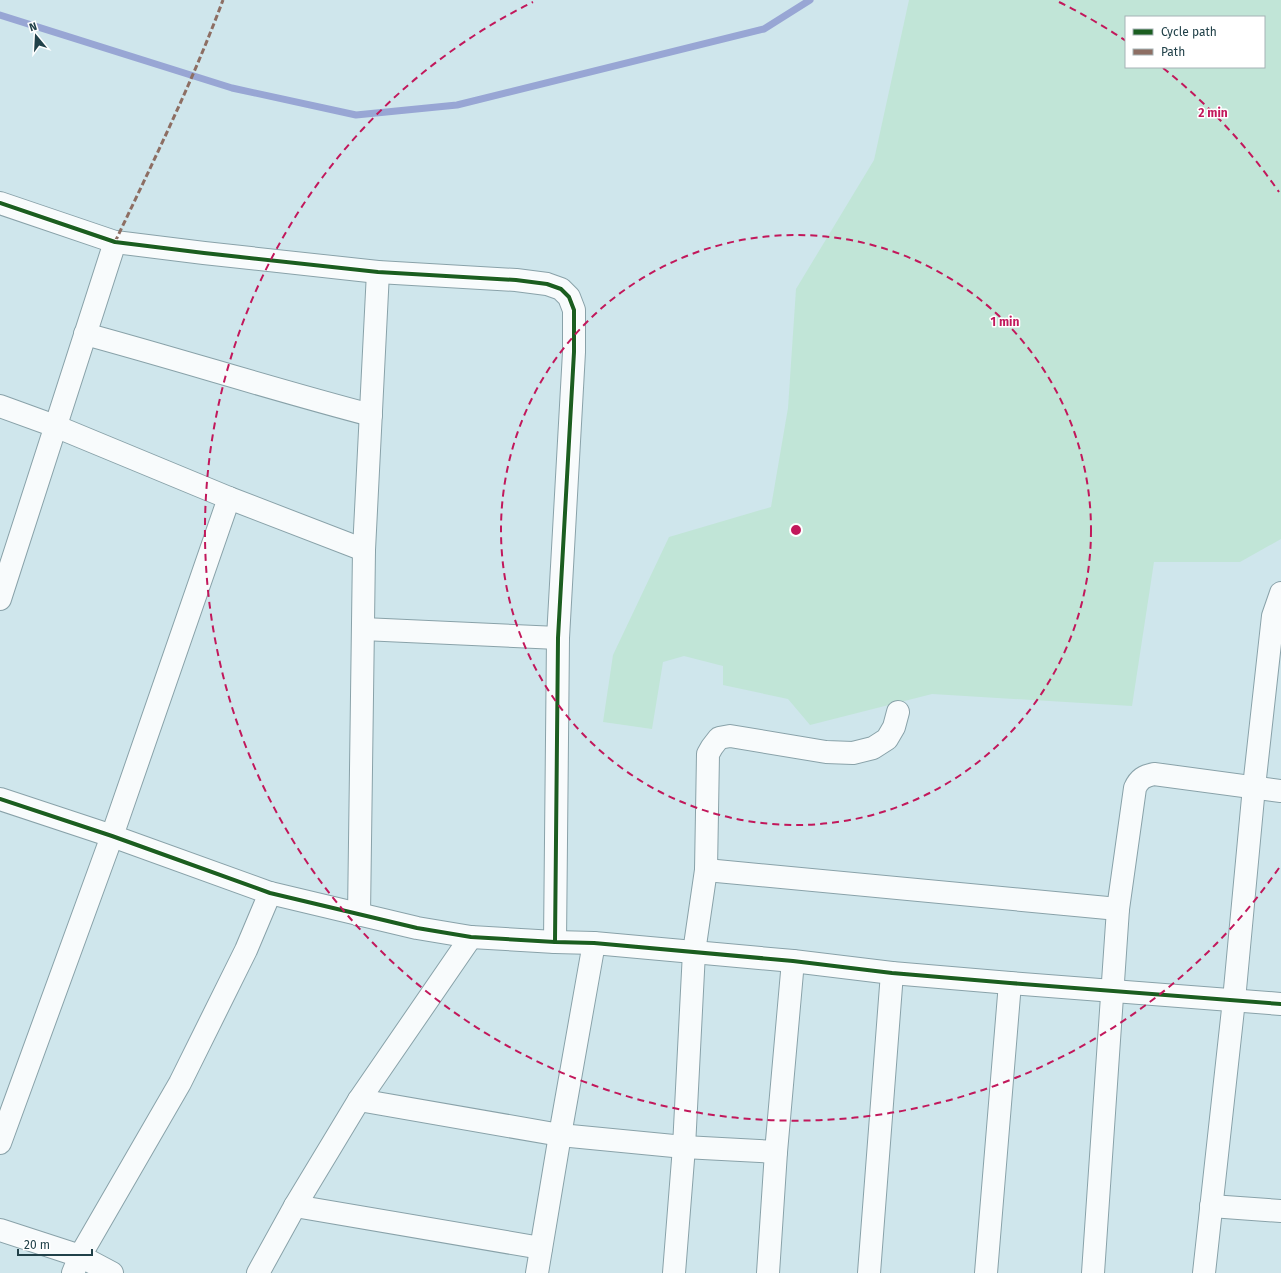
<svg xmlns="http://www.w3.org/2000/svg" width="1281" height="1273" font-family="'Fira Sans',sans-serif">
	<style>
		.green { fill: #c1e5d7; fill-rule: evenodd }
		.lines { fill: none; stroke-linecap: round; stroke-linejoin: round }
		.stream { stroke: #98a6d4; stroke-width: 7 }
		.street-casing { stroke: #89a2a9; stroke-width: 24 }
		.street { stroke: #f8fbfc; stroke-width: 22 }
		.quiet { stroke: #8d6e63; stroke-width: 3; stroke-dasharray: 6 3; stroke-linecap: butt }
		.cycleway-casing { stroke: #fff; stroke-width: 6 }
		.cycleway { stroke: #1b5e20; stroke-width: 4 }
		.ring { fill: none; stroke: #c2185b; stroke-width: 2; stroke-dasharray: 7 5 }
		.centre { fill: #c2185b; stroke: #fff; stroke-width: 2 }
		.ring-label { font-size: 12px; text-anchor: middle; font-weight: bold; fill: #c2185b; stroke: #fff; stroke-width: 3; stroke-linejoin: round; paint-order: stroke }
	</style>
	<rect width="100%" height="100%" fill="#cfe6ec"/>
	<!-- green -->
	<path class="green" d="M909,0H1281V539L1240,562H1154L1132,706L932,694L810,725L788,699L723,685V666L684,656L663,662L652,729L603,722L613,655L669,537L771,507L788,408L796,289L874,160ZM1126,17H1264V67H1126Z"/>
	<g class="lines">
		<!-- stream -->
		<path class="stream" d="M0,15L232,88L356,115L457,105L764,29L810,0"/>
		<defs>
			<g id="street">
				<path d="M0,203L115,242L204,253L378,272L516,280L547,284L561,289L569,297L574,310V352L558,638L555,942"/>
				<path d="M85,334C181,360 275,390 371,415"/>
				<path d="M0,406L55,426L229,498L364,550"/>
				<path d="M0,599L115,242"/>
				<path d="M363,629L558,638"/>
				<path d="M0,799L112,836L270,893L417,928L471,937L555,942L594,943L793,961L892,973L1010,983L1281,1004"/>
				<path d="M706,870L1118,909"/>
				<path d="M359,915L364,550L378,272"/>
				<path d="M359,1100L560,1135L684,1147L776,1152"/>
				<path d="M0,1143L112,836L229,498"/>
				<path d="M295,1206L541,1248"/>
				<path d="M1211,1206L1281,1211"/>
				<path d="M0,1230L80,1256L112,1273"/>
				<path d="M73,1273L80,1256L180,1083L246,950L270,893"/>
				<path d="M258,1273L295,1206L359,1100L471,937"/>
				<path d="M537,1273L560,1135L594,943"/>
				<path d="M674,1273L684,1147L694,952L706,870L708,754L712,747L719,738L730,736L826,752L853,753L873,748L887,739L894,727L898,712"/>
				<path d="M768,1273L776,1152L793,961"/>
				<path d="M869,1273L892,973"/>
				<path d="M986,1273L1010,983"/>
				<path d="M1093,1273L1118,909L1135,788C1139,779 1144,776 1154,774L1281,791"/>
				<path d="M1204,1273L1234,1000L1254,787L1273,616L1281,593"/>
			</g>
		</defs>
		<!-- street casing -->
		<use href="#street" class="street-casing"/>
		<!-- street -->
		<use href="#street" class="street"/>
		<!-- quiet -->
		<path class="quiet" d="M115,242C153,162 192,83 223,0"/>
		<defs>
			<g id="cycleway">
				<path d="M0,203L115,242L204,253L378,272L516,280L547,284L561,289L569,297L574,310V352L558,638L555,942"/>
				<path d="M0,799L112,836L270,893L417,928L471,937L555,942L594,943L793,961L892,973L1010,983L1281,1004"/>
			</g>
		</defs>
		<!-- cycleway casing -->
		<use href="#cycleway" class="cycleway-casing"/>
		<!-- cycleway -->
		<use href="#cycleway" class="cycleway"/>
	</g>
	<!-- distance rings -->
	<g class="ring">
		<circle cx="796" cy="530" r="295"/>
		<path d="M1279 868A590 590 0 1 1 533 2M1059 2A590 590 0 0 1 1126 41M1163 68A590 590 0 0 1 1279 192"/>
	</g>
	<circle cx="796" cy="530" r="6" class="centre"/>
	<g class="ring-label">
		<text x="1213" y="117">2 min</text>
		<text x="1005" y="326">1 min</text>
	</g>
	<!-- legend -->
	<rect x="1125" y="16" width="140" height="52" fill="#ffffff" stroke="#a6b3b6"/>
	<rect x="1133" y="29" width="20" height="6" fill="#1b5e20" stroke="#a6b3b6"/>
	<text x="1161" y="36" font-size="12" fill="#214149">Cycle path</text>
	<rect x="1133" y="49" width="20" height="6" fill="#8d6e63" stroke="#a6b3b6"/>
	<text x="1161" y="56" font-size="12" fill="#214149">Path</text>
	<!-- north arrow -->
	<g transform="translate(36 36) rotate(342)" stroke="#ffffff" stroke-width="3" paint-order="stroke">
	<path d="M0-3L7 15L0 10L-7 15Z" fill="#214149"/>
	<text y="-6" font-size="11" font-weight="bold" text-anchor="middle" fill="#214149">N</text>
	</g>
	<!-- scale -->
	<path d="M18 1249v6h74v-6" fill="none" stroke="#214149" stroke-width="2"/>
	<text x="24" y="1249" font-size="12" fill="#214149" stroke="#ffffff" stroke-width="3" paint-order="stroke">20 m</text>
</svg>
